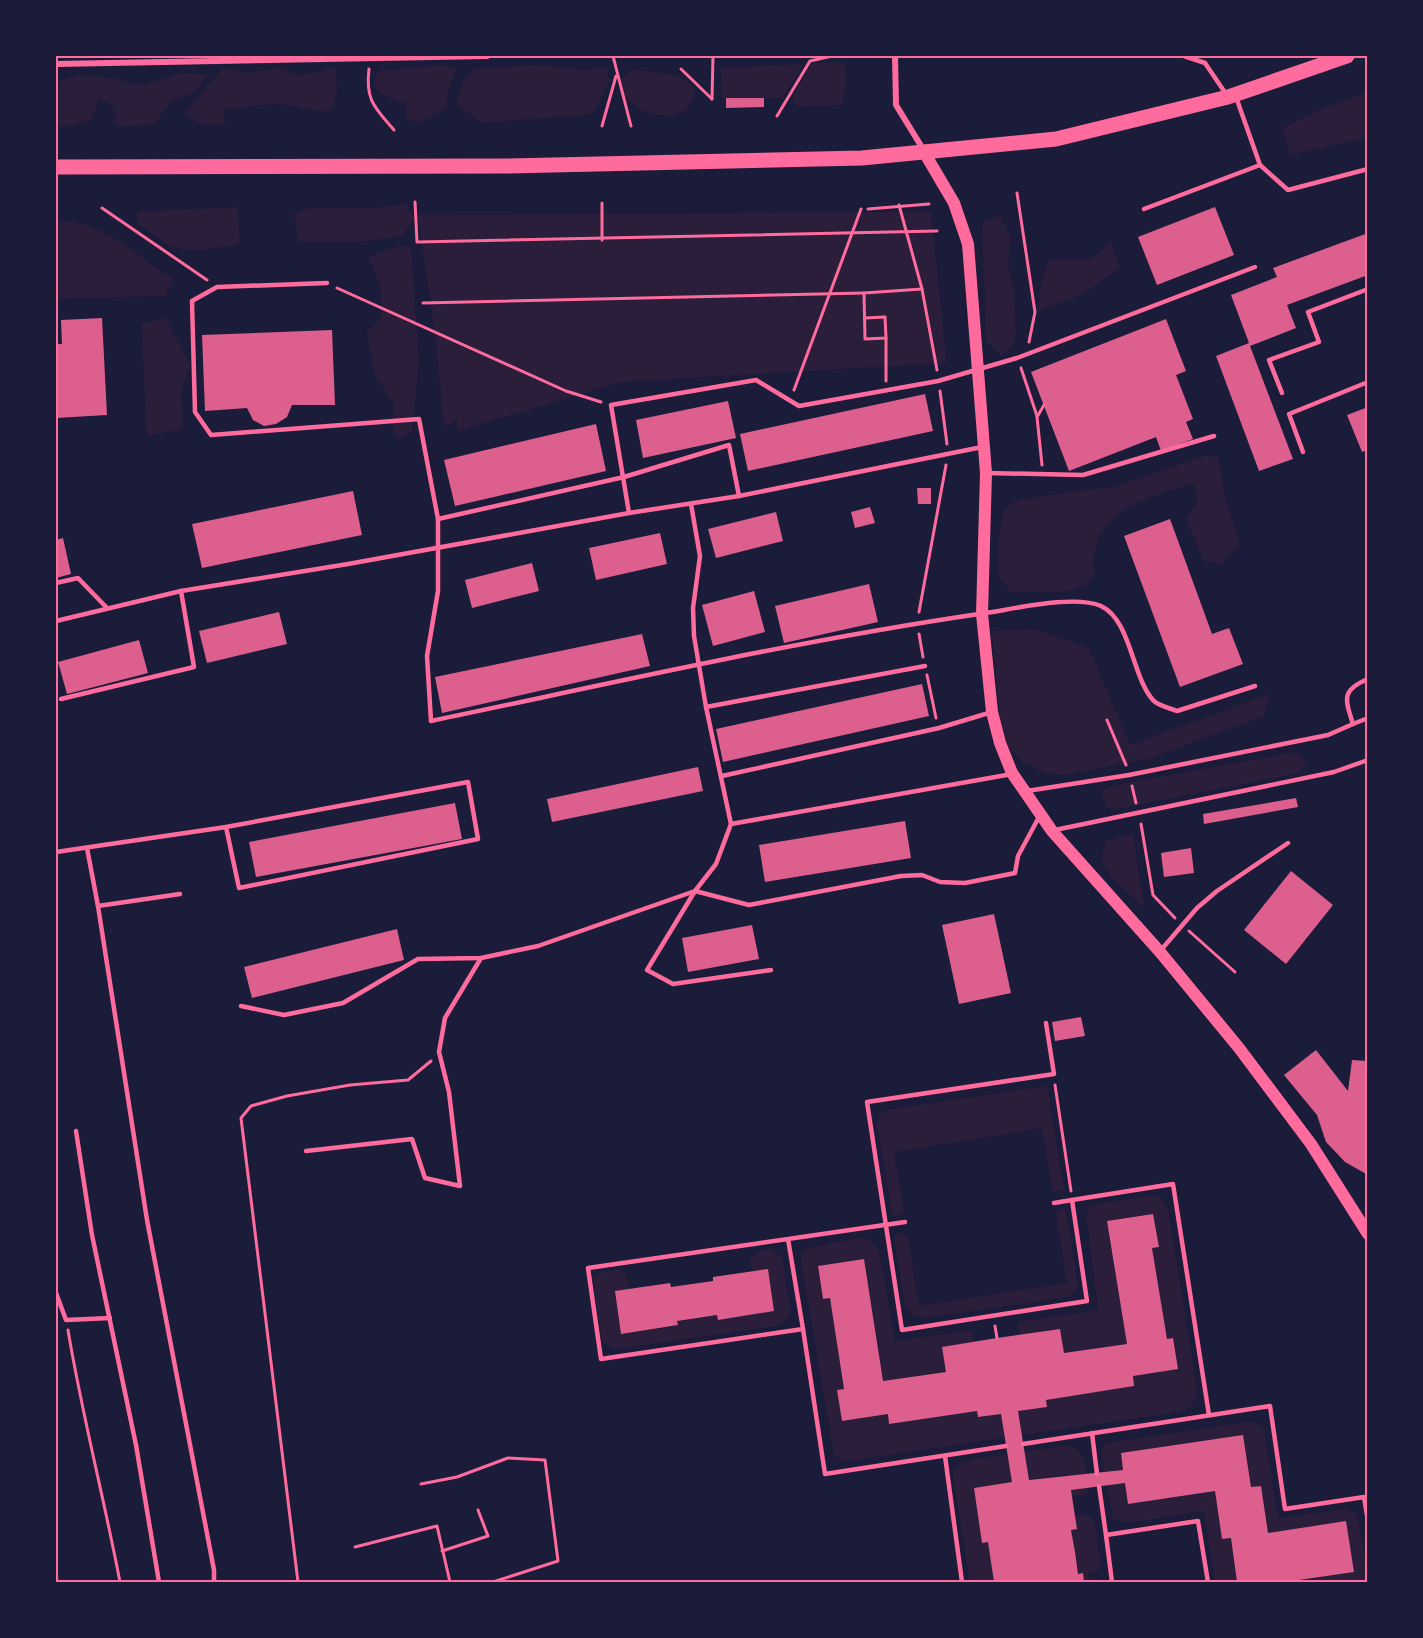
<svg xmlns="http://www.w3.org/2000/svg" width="1423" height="1638" font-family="'Source Sans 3',sans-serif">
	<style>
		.green { fill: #2a1e3b }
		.building { fill: #dd5f8e }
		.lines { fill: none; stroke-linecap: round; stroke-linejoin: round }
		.path { stroke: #ff6b9d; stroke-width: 3 }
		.service { stroke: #ff6b9d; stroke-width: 4.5 }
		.minor { stroke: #ff6b9d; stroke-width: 6 }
		.secondary { stroke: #ff6b9d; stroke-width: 12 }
		.primary { stroke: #ff6b9d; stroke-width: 15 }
		.neatline { fill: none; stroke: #ff6b9d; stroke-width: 2 }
	</style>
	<rect width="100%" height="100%" fill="#1b1b3a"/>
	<!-- green -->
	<g class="green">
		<path d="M811,63H845L846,82L843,105L798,107L792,99Z"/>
		<path d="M803,64L783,98H722L721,68Z"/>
		<path d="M445,65L456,69L447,95V108L419,122L407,120L406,103L383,95L373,86L378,71Z"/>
		<path d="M539,65L581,70L607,68L609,83L593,114L482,123L456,104L463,81L474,69Z"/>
		<path d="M223,68L246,73L281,68L299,76L336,68C337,82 338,97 332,111C318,112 307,108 294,106C269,102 246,107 222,110L226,125L200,124L185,113Z"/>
		<path d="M632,69L680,76L694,88C695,116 666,120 644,111C636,107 627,99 619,94L621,80Z"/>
		<path d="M181,73L208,75L195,92L171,101L154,125L116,126L115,107L99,98L91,120L76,125L56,126V81L81,75L114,78L131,85L147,84Z"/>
		<path d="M1367,92V137L1291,155L1282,129L1312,113Z"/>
		<path d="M407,204L414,218L402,236L360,242H299L294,214L310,208H373Z"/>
		<path d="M237,207L240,244L203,250H185L170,246L138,224L136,212Z"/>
		<path d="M931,212L947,363L620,382L458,431L456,420L444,427L434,326L418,215Z"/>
		<path d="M1000,215L1011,240L1008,265L1014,289L1016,331L1012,348L1001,355L986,341L982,223Z"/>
		<path d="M56,220C111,223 130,255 174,278L165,296L56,299Z"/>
		<path d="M1111,242L1120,268L1083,294L1038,311L1042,280L1049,260H1091Z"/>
		<path d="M399,246L411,247L419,360L412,432L397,439L391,422L394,406L374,372L367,333L381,318L380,286L369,257Z"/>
		<path d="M166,318L190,365L181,393L183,429L147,436L141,324Z"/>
		<path d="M1218,455L1226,501L1240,544L1222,564L1204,561L1186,519L1197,503L1194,483C1159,496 1111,502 1098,541C1093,554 1091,560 1095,573L1088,584L1063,592H1011L999,578V534L1004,511L1011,503L1036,497L1112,487L1204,456Z"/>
		<path d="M1035,629L1089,648L1130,745L1270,694L1264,716L1148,759L1064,775L1043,772L1022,762L1007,745L1000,719L992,631Z"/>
		<path d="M1296,752L1307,761L1299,773L1117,809L1108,808L1100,792L1110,786Z"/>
		<path d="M1133,834L1144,908L1110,875L1101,859L1106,841Z"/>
		<path d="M1047,1086L1064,1190L1053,1192L1042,1128L894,1152L904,1212L896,1216L892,1214L877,1124L879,1115L886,1110Z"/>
		<path d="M1153,1195H1160L1168,1209L1197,1390C1196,1407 1187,1410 1172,1413L854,1460H842L834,1455L802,1266L801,1256L807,1248L864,1237C876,1243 878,1248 881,1260L895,1341L972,1330L974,1342L946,1372L883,1381L864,1259L818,1266L823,1299L830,1298L844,1389L838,1390L842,1421L888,1414L889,1424L977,1411L978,1417L1047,1407L1046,1400L1134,1386L1133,1376L1178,1369L1173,1338L1167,1339L1152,1248L1159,1247L1153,1214L1107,1221L1127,1344L1064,1353L1060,1329L1020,1335L1018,1322L1098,1310L1086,1213L1091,1205Z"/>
		<path d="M1060,1209L1065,1210L1067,1215L1078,1286L1075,1292L1068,1297L925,1318L910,1313L905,1305L894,1237L897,1233H904L908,1237L919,1306L1067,1283L1056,1214Z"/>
		<path d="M773,1249L782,1258L791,1311L785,1322L776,1326L617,1349L610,1347L601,1339L593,1279L596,1274L617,1269L623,1271C636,1288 626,1314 622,1334L677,1326V1321L717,1315L719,1319L774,1311L768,1269L752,1271L750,1260L758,1251Z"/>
		<path d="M1247,1422C1258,1422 1261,1424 1265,1435L1278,1518L1346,1509L1357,1514L1367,1569L1366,1582H1304L1303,1580L1354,1572L1346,1522L1268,1533L1261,1486L1251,1487L1243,1435L1121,1454L1129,1504L1215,1491L1222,1539L1231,1538L1237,1582H1215L1204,1511L1127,1523L1113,1519L1102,1458V1449L1106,1443Z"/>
		<path d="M1069,1445C1088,1453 1087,1476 1089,1494L1072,1496L1068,1474L975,1488L988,1542L994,1582H970L953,1476L955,1468L969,1460Z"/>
		<path d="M1088,1514L1094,1522L1101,1565L1099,1570L1089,1574L1090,1582H1084L1083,1573L1078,1574L1071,1530L1077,1529L1075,1516Z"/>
	</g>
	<!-- building -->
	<g class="building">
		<path d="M726,98H764V107L726,108Z"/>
		<path d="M1215,207L1234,255L1157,285L1138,237Z"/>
		<path d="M1368,233V275L1287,305L1296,328L1250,346L1293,459L1259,471L1216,356L1249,343L1231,295L1277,277L1273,268Z"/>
		<path d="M102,318L107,415L56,418V344H62L61,320Z"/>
		<path d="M1166,319L1186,371L1176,375L1193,419L1186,422L1193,439L1161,451L1156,437L1069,471L1031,372Z"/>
		<path d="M332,330L335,405H292L287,417L276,424L264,426L253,420L247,408L205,411L202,335Z"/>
		<path d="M925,394L933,431L748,471L740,434Z"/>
		<path d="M728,401L736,438L643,458L636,420Z"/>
		<path d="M1368,407V450L1362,452L1347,415Z"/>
		<path d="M596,424L606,471L455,506L444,460Z"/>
		<path d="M917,488H931V504H918Z"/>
		<path d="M353,491L362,535L202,568L192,524Z"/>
		<path d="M870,507L875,523L855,528L851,512Z"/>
		<path d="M776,512L783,541L716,558L708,529Z"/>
		<path d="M1170,519L1212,634L1229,628L1243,664L1180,687L1124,536Z"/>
		<path d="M660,533L667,564L596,580L589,548Z"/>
		<path d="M63,538L71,574L56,578V540Z"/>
		<path d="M532,563L539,591L472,608L465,580Z"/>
		<path d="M869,584L878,622L784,643L775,606Z"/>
		<path d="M754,591L765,632L713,646L702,605Z"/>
		<path d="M279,612L287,644L207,663L199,631Z"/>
		<path d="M642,634L650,666L442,713L435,677Z"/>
		<path d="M139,640L148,673L67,694L58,662Z"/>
		<path d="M922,684L929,716L723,762L716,729Z"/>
		<path d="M698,767L703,791L552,822L547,799Z"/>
		<path d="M1296,798L1298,807L1204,824L1203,814Z"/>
		<path d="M455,803L462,839L256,877L249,842Z"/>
		<path d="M905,821L911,858L765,882L759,845Z"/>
		<path d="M1191,848L1194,873L1164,877L1161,853Z"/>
		<path d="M1291,871L1333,905L1286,964L1244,930Z"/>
		<path d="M994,914L1011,993L959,1004L942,925Z"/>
		<path d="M752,925L759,959L688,972L682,938Z"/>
		<path d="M397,929L404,960L252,998L244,967Z"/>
		<path d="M1081,1017L1085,1036L1055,1041L1052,1022Z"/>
		<path d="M1316,1050L1348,1091L1352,1060L1368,1061V1175L1345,1162L1326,1142L1317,1115L1284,1075Z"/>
		<path d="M1153,1214L1159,1247L1152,1248L1167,1339L1173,1338L1178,1369L1133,1376L1134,1386L1046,1400L1047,1407L1018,1411L1029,1480L1123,1470L1121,1453L1243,1435L1251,1487L1261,1486L1268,1533L1346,1521L1354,1572L1285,1582H1237L1231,1538L1222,1539L1215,1491L1128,1504L1125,1483L1071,1490L1077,1529L1071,1530L1075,1552L1078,1574L1083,1573L1084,1582H994L988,1542L982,1543L974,1488L1012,1482L1001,1414L978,1417L977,1411L889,1424L888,1414L842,1421L837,1390L844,1389L830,1298L823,1299L818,1266L864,1259L883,1381L946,1372L942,1347L997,1338L1060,1329L1064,1353L1127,1344L1107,1221Z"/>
		<path d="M768,1269L774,1311L718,1320L717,1315L677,1321L678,1325L621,1334L615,1291L670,1283L671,1287L713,1281V1277Z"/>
	</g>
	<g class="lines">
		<!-- path -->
		<g class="path">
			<path d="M613,56L631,126"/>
			<path d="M369,69C365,100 375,108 394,130"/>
			<path d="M681,69L712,99"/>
			<path d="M712,99L713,56"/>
			<path d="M777,116L810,61L832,56"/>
			<path d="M602,126L616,76"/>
			<path d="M1017,193L1035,312L1029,342"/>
			<path d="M415,202L417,242L937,231"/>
			<path d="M602,203V240"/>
			<path d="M899,205L922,289L937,370"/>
			<path d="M102,208L207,280"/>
			<path d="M868,209L929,204"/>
			<path d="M337,288L566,391L601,402"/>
			<path d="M423,303L864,293"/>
			<path d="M865,318L885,317L886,338L865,339L864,293L922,289"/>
			<path d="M886,338V381"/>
			<path d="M1021,368L1037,416"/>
			<path d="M794,390L861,209"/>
			<path d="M940,391L947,444"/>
			<path d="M1042,465L1037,417L1044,405"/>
			<path d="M919,612L946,465"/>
			<path d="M919,634L923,657"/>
			<path d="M927,675L936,718"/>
			<path d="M1107,720L1126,765"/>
			<path d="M1132,786L1136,803"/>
			<path d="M1141,824L1153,895L1175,918"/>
			<path d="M1189,931L1235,972"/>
			<path d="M1055,1085L1071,1191"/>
			<path d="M995,1326L997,1338"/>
			<path d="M68,1330C82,1415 104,1498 120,1582"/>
			<path d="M421,1484L457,1477L508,1458L545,1460L558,1561L493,1582"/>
			<path d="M355,1547L437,1526L450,1582"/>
			<path d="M442,1551L488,1536L478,1510"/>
			<path d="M298,1582L241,1118L251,1106L287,1096L350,1085L408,1080L431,1061"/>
		</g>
		<!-- service -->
		<g class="service">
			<path d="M1184,56L1205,63L1226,94"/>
			<path d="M1236,97L1260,165L1288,190L1368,169"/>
			<path d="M1144,209L1260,165"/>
			<path d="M327,283L217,287L192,301L195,412L211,435L419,419L438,519V591L427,656L431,721C613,683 795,641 979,614C1010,610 1073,594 1101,606C1131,620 1132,677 1153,700C1158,706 1170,708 1177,711L1255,686"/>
			<path d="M1282,393L1269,360L1319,342L1308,312L1368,289"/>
			<path d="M1303,452L1289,414L1368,382"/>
			<path d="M988,473L1083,475L1214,436"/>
			<path d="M629,513L611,405L756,380L799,406L938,381L1017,358L1255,267"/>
			<path d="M438,519L624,477L729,445L739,496"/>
			<path d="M56,583L78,578L107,608"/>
			<path d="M56,621L181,591L348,564L629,513L739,496L982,447"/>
			<path d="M61,699L194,667L181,591"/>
			<path d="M706,707L925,666"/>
			<path d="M1353,724L1368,718"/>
			<path d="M722,776L939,728L992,712"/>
			<path d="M1027,791L1129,775L1328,735L1353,724C1345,699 1341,690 1368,679"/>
			<path d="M731,824L1012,774"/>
			<path d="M1055,830L1334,772L1368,760"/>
			<path d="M87,848L98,906L180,894"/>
			<path d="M56,852L226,827L468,782L478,839L239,888L226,827"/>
			<path d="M98,906L147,1220L214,1570V1582"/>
			<path d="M1161,950L1197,908L1217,891L1288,843"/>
			<path d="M771,970L673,984L647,970L695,891L749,905L901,876L922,875L940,882L965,883L1015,873L1018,856L1039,817"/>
			<path d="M241,1006L284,1015L343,1003L418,959L481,958L538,946L695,891L716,864L731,824L706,707L694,636L693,608L700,556L691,504"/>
			<path d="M1046,1023L1054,1074L867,1102L902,1330L1087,1301L1072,1200L1173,1184L1209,1415"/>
			<path d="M76,1131L92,1235L136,1445L159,1582"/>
			<path d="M306,1151L412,1139L425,1178L460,1186L449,1092L439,1052L445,1018L481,958"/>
			<path d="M1054,1203L1072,1200"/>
			<path d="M788,1239L803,1329L601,1359L588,1268L905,1222"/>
			<path d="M56,1293L66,1320L110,1318"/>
			<path d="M803,1329L825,1474L1006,1446"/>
			<path d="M1092,1433L1097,1474"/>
			<path d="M1023,1444L1270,1406L1285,1509L1364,1497L1368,1521"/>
			<path d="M945,1456L962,1582"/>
			<path d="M1099,1486L1106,1535L1198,1521L1208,1582"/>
			<path d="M1106,1535L1112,1582"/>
			<path d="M56,1577V1582"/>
		</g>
		<!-- minor -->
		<g class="minor">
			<path d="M895,56L896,105L923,149"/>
			<path d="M56,64L487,56"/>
		</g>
		<!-- secondary -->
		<path class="secondary" d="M924,152L954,203L968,244L986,473L982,614L992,712L1000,743L1012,773L1052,831L1160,952L1239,1048L1311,1144L1368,1234"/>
		<!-- primary -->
		<path class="primary" d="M56,167L507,166L862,158L1056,139L1228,97L1347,56"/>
	</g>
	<!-- border -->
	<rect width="1423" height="1638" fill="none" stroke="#1b1b3a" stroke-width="114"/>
	<rect x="57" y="57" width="1309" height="1524" class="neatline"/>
</svg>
